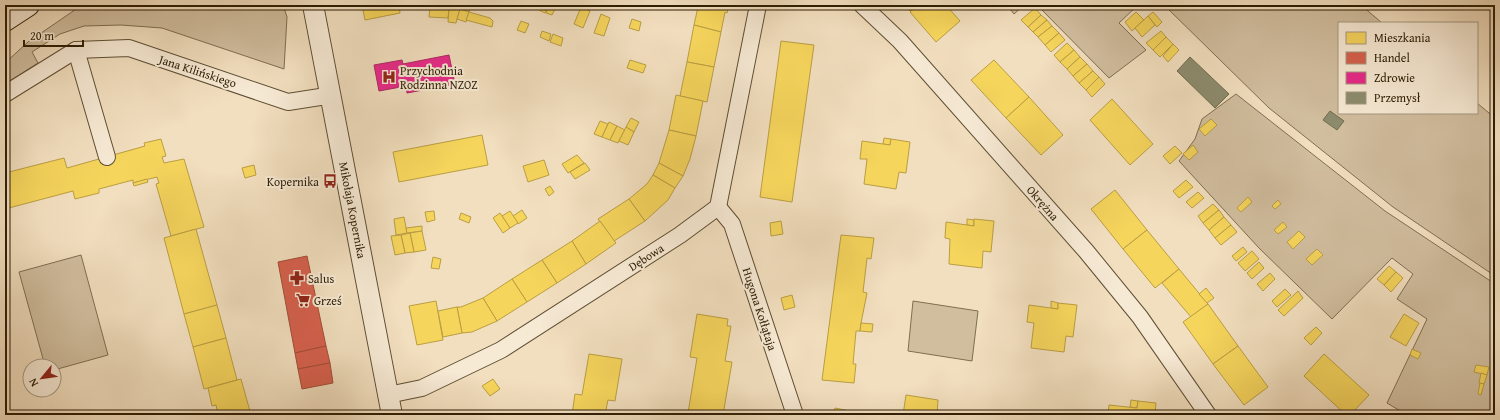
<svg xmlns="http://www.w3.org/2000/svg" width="1500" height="420" font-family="'Gentium Book Plus',serif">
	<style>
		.green { fill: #d1be9f; stroke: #7f6e52 }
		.homes { fill: #f6d55c; stroke: #ba9e42 }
		.shops { fill: #d6604d; stroke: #a34c37 }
		.health { fill: #e7298a; stroke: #af2562 }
		.industry { fill: #8c8c6e; stroke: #706b4e }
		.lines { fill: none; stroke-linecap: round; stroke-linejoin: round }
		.minor-casing { stroke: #5e4e33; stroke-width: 18 }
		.tertiary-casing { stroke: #5e4e33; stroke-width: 22 }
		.secondary-casing { stroke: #2d1d04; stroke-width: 24 }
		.minor { stroke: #f7ead5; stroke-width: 16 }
		.tertiary { stroke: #f7ead5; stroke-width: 20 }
		.secondary { stroke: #f7ead5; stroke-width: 22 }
		.labels { text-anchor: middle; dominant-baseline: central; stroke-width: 4; stroke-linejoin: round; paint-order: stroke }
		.poi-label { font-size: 12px; fill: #2d1d04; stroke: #f7ead5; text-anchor: start }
		.street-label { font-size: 12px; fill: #2d1d04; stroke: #f7ead5 }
	</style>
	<rect width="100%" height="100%" fill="#f2dfbf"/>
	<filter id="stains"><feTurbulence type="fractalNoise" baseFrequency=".005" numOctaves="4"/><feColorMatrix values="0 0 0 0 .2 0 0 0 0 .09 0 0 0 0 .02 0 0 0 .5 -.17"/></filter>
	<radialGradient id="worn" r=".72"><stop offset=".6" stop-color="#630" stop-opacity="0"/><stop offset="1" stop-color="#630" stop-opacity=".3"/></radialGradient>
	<!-- green -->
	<g class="green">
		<path d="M82,5H283L287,17L284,69L162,28L121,25L84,26L60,34L32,52L38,63L5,84V63L28,42Z"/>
		<path d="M1007,5H1024L1014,14Z"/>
		<path d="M1037,5H1138L1119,23L1146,50L1109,78Z"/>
		<path d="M1164,5H1361L1382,23H1339V113H1477V103L1495,118V276L1393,207L1269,108Z"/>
		<path d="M1236,94L1385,211L1495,284V415H1407L1387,403L1427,319L1397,299L1413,274L1392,258L1332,319L1259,248L1179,161L1195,139L1202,119Z"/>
		<path d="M81,255L108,355L54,370V366H45L19,272Z"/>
		<path d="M913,301L978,311L972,361L908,351Z"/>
	</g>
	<!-- homes -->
	<g class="homes">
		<path d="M362,5H399L400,13L365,20Z"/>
		<path d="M430,5H449V9L430,8Z"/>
		<path d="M449,5H461L460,9H449Z"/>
		<path d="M461,5H471L469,12L460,9Z"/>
		<path d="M529,5H538L537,9Z"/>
		<path d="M538,5H548L545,13L537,9Z"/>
		<path d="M549,5L556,7L552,15L546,13Z"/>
		<path d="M689,5H729L727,13L725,12L721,32L694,25L698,7Z"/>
		<path d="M905,5H918L910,11Z"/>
		<path d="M918,5H946L960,21L936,42L910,12Z"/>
		<path d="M581,7L590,11L583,28L574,24Z"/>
		<path d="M430,8L449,9L448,18L429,17Z"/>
		<path d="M1035,8L1041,15L1028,27L1021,20Z"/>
		<path d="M449,9H460L456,23L448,22Z"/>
		<path d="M460,9L469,12L466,22L457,19Z"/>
		<path d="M469,12L490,18L493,21L492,27L466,20Z"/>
		<path d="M1136,12L1144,20L1132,31L1125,22Z"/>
		<path d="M1153,12L1162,22L1157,27L1148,16Z"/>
		<path d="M601,14L610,18L604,36L594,33Z"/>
		<path d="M1041,15L1047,20L1033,32L1028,27Z"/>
		<path d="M1148,16L1155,25L1142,37L1135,28Z"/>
		<path d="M632,19L641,22L639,31L629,28Z"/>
		<path d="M1047,20L1052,26L1038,37L1033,32Z"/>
		<path d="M521,21L529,24L525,33L517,30Z"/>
		<path d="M694,25L721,32L714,67L687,62Z"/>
		<path d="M1052,26L1059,33L1045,45L1038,37Z"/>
		<path d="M542,31L551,34L549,41L540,37Z"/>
		<path d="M1161,31L1166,37L1153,50L1146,43Z"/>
		<path d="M1059,33L1065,40L1051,52L1045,45Z"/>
		<path d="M553,34L563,38L561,46L550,42Z"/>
		<path d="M1166,37L1173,44L1160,57L1153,50Z"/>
		<path d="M781,41L814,45L792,202L760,197Z"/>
		<path d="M1067,43L1074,50L1060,62L1054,55Z"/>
		<path d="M1173,44L1179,50L1168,62L1163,56Z"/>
		<path d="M1074,50L1080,57L1067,69L1060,62Z"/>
		<path d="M1080,57L1087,64L1073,76L1067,69Z"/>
		<path d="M630,60L646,65L643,73L627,68Z"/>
		<path d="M994,60L1029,97L1006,118L971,80Z"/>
		<path d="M687,62L714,67L707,102L680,96Z"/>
		<path d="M1087,64L1093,71L1079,83L1073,76Z"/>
		<path d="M1093,71L1099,77L1086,90L1079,83Z"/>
		<path d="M1099,77L1105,84L1092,97L1086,90Z"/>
		<path d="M676,95L703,101L696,136L669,130Z"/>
		<path d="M1029,97L1063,135L1041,155L1006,118Z"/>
		<path d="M1112,99L1153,144L1130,165L1090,120Z"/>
		<path d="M631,118L639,122L634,132L626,127Z"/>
		<path d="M1211,119L1217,125L1205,136L1199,129Z"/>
		<path d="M600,121L608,124L602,137L594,134Z"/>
		<path d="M609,122L617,126L610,140L602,137Z"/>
		<path d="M617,126L625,130L618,143L610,140Z"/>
		<path d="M626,127L634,132L628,145L619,141Z"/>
		<path d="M669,130L696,136L690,159L683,176L659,163Z"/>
		<path d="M482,135L488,165L399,182L393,152Z"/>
		<path d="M884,138L891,139L890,145L883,144Z"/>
		<path d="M161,139L166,156L162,157L164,163L184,159L204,227L171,236L156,184L159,183L157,177L133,183V180L99,189V193L75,199L73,191L5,209V173L64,158L67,168L145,146L144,143Z"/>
		<path d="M891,139L910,142L906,173L899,172L896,189L864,184L867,159H860L862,141L890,145Z"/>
		<path d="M1193,145L1198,152L1189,160L1183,154Z"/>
		<path d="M1175,146L1182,153L1170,164L1163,156Z"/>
		<path d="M577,155L584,163L568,173L562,164Z"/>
		<path d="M544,160L549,175L528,182L523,166Z"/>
		<path d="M585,163L590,170L575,179L570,172Z"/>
		<path d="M659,163L683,176L675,188L653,175Z"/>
		<path d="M254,165L256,175L245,178L242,168Z"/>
		<path d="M653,175L675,188L668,200L645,221L629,199L647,184Z"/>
		<path d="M147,179L148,182L134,186L133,183Z"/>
		<path d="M1186,180L1193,187L1179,198L1173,191Z"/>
		<path d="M550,186L554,192L549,196L545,189Z"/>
		<path d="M1115,190L1147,230L1123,249L1091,209Z"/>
		<path d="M1198,192L1204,198L1192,208L1186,202Z"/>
		<path d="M1248,197L1252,202L1241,212L1237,208Z"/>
		<path d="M629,199L645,221L614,241L598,219Z"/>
		<path d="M1278,200L1281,204L1275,209L1272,206Z"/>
		<path d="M1213,204L1219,210L1203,223L1198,216Z"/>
		<path d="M522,210L527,218L518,224L513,216Z"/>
		<path d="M1219,210L1224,217L1209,230L1203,223Z"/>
		<path d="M434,211L435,220L427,222L425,212Z"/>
		<path d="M510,211L518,223L510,228L502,216Z"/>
		<path d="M461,213L471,217L469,223L459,219Z"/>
		<path d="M500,213L510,228L503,233L493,218Z"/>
		<path d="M404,217L407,233L396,235L394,219Z"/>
		<path d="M1224,217L1231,225L1215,238L1209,230Z"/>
		<path d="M967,219L974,220V226L967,225Z"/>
		<path d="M974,219L994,221L991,252L983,251L982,268L949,264L950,239L945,238L946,222L974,226Z"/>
		<path d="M600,221L616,243L586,264L572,241Z"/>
		<path d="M781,221L783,234L771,236L770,223Z"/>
		<path d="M1283,222L1287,227L1278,234L1274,230Z"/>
		<path d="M1231,225L1237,232L1221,245L1215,238Z"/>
		<path d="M422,226V231L407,233L406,228Z"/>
		<path d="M196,229L217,305L184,314L164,238Z"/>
		<path d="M1147,230L1179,269L1155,288L1123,249Z"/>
		<path d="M422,231L426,250L414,252L410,233Z"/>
		<path d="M1299,231L1305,237L1293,249L1287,242Z"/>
		<path d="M410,233L414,252L405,253L401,235Z"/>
		<path d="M401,235L405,253L395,255L391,236Z"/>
		<path d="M841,235L874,238L871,259L867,258L863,292L867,293L861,323L860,331H856L853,364H856L854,383L822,380Z"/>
		<path d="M572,241L586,264L557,283L542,260Z"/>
		<path d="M1243,247L1247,252L1236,261L1232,256Z"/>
		<path d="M1317,249L1323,255L1312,265L1306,259Z"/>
		<path d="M1252,251L1259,259L1245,271L1238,263Z"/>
		<path d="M433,257L441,259L439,269L431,268Z"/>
		<path d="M542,260L557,283L527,302L512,279Z"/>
		<path d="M1259,262L1264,268L1252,279L1247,273Z"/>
		<path d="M1389,266L1396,272L1384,285L1377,279Z"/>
		<path d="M1179,269L1208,304L1191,317L1162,283Z"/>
		<path d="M1396,272L1403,278L1391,292L1384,285Z"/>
		<path d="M1270,273L1275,279L1263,291L1257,284Z"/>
		<path d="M512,279L527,302L497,321L483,298Z"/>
		<path d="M1206,288L1214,298L1207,303L1199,294Z"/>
		<path d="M1285,289L1291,295L1277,307L1272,301Z"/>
		<path d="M1298,291L1303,298L1284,316L1278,310Z"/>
		<path d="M792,295L795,307L784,310L781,298Z"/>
		<path d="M483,298L497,321L472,332L462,333L457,307H461Z"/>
		<path d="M436,301L443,340L417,345L409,306Z"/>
		<path d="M1051,301L1058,303V309L1051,308Z"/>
		<path d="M1058,303L1077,305L1073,337L1066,336L1064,352L1031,348L1034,323L1027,322L1029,305L1058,309Z"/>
		<path d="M1208,304L1238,346L1213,364L1183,322Z"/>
		<path d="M217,305L226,338L193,347L184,314Z"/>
		<path d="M457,307L462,333L443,337L438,311Z"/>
		<path d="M697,314L728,319L727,326H731L725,361L732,362L723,415H697L688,413L697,358L690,357Z"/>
		<path d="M1404,314L1419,323L1406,346L1390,337Z"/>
		<path d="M861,323L873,324L872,332L860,331Z"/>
		<path d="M1316,327L1322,333L1311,345L1304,338Z"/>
		<path d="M226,338L237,380L204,389L193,347Z"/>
		<path d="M1238,346L1268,387L1244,405L1213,364Z"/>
		<path d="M1412,349L1421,353L1418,359L1410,355Z"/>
		<path d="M589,354L622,359L615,401L608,400L605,415H572L575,394L582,395Z"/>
		<path d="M1324,354L1369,395L1350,415H1346L1304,376Z"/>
		<path d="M1476,365L1489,367L1487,375L1474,372Z"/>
		<path d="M1481,373L1487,375L1484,384L1479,383Z"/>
		<path d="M241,379L251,415H218L216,405L212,406L208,388Z"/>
		<path d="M493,379L500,389L490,396L482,386Z"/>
		<path d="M1480,383L1484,384L1481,395L1478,394Z"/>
		<path d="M906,395L938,400L937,415H903Z"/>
		<path d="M1131,400L1138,401L1137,408L1130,407Z"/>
		<path d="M1138,401L1156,403L1155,415H1108L1109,405L1137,408Z"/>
		<path d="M835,408L855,412L854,415H833Z"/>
	</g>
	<!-- shops -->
	<g class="shops">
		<path d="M307,256L326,346L295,353L278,262Z"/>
		<path d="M326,346L330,363L298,369L295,353Z"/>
		<path d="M330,363L333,383L302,389L298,369Z"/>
	</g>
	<!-- health -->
	<path class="health" d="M449,55L455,84L407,93L406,86L379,91L374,65L402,60L403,64Z"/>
	<!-- industry -->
	<g class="industry">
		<path d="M1190,57L1229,94L1215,108L1177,71Z"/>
		<path d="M1330,111L1344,121L1337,130L1323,120Z"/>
	</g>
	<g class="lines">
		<defs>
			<g id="minor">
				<path d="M862,5L900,41L1086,251L1140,317L1208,415"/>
				<path d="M76,50L107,157"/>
				<path d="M5,94L76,50L129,48L288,102L320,97H331"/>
				<path d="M718,207L732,224L795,415"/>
				<path d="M388,395L422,388L501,350L680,235L718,207L758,5"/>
			</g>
			<path id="tertiary" d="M313,5L392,415"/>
			<path id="secondary" d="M5,20L28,5"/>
		</defs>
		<!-- minor casing -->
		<use href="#minor" class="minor-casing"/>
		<!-- tertiary casing -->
		<use href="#tertiary" class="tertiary-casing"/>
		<!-- secondary casing -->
		<use href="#secondary" class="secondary-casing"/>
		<!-- minor -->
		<use href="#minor" class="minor"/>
		<!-- tertiary -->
		<use href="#tertiary" class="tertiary"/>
		<!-- secondary -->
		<use href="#secondary" class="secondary"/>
	</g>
	<!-- icons -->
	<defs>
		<symbol id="hospital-bare" viewBox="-9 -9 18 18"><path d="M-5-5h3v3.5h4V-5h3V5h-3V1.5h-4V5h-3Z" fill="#8f2418" stroke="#f7ead5" stroke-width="2.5" paint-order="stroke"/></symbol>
		<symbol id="bus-bare" viewBox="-9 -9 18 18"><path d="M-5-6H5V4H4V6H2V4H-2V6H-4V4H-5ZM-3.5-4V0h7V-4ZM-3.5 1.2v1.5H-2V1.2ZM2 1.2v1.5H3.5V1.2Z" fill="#8f2418" stroke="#f7ead5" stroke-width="2.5" paint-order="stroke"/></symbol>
		<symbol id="pharmacy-bare" viewBox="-9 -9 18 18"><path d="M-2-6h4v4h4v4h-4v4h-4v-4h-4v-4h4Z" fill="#8f2418" stroke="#f7ead5" stroke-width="2.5" paint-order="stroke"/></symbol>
		<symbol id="supermarket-bare" viewBox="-9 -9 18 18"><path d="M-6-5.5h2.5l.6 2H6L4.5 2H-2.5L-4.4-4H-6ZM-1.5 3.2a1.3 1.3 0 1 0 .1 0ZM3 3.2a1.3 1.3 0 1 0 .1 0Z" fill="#8f2418" stroke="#f7ead5" stroke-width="2.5" paint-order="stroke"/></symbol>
	</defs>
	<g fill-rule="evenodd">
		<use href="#hospital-bare" x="379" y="67" width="20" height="20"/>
		<use href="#bus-bare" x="320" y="171" width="20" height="20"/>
		<use href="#pharmacy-bare" x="287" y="268" width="20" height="20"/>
		<use href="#supermarket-bare" x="293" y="290" width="20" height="20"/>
	</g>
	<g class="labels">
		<!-- poi labels -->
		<g class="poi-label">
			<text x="400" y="70">Przychodnia<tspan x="400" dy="14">Rodzinna NZOZ</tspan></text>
			<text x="319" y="181" text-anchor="end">Kopernika</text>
			<text x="308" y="278">Salus</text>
			<text x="314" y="300">Grześ</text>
		</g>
		<!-- street labels -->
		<g class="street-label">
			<text transform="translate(198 71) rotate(18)">Jana Kilińskiego</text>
			<text transform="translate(1043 203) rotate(49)">Okrężna</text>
			<text transform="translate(353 210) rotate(79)">Mikołaja Kopernika</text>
			<text transform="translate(646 257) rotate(-33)">Dębowa</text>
			<text transform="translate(760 309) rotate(72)">Hugona Kołłątaja</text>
		</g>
	</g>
	<!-- margin -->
	<rect width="1500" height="420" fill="none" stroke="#f2dfbf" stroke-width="20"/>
	<rect x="6" y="6" width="1488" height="408" fill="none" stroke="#2d1d04" stroke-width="2"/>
	<rect x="10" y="10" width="1480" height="400" fill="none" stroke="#2d1d04"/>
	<!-- legend -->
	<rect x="1338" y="22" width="140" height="92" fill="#f7ead5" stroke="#a69881"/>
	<rect x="1346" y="32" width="20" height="12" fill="#f6d55c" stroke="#a69881"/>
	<text x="1374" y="42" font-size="12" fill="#2d1d04">Mieszkania</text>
	<rect x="1346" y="52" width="20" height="12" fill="#d6604d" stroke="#a69881"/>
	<text x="1374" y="62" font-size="12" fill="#2d1d04">Handel</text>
	<rect x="1346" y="72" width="20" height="12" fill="#e7298a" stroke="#a69881"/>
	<text x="1374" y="82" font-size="12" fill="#2d1d04">Zdrowie</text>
	<rect x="1346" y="92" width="20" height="12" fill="#8c8c6e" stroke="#a69881"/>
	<text x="1374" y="102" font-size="12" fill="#2d1d04">Przemysł</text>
	<!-- north arrow -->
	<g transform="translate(42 378) rotate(241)"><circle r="19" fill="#f7ead5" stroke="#a69881"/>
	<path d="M0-3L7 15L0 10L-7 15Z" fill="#8f2418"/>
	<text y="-6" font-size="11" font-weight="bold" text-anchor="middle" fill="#2d1d04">N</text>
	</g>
	<!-- scale -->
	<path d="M24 40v6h59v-6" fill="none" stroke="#2d1d04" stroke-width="2"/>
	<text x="30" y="40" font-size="12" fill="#2d1d04" stroke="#f7ead5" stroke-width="3" paint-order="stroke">20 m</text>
	<rect width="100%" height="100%" filter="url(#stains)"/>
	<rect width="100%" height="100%" fill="url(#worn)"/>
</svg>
